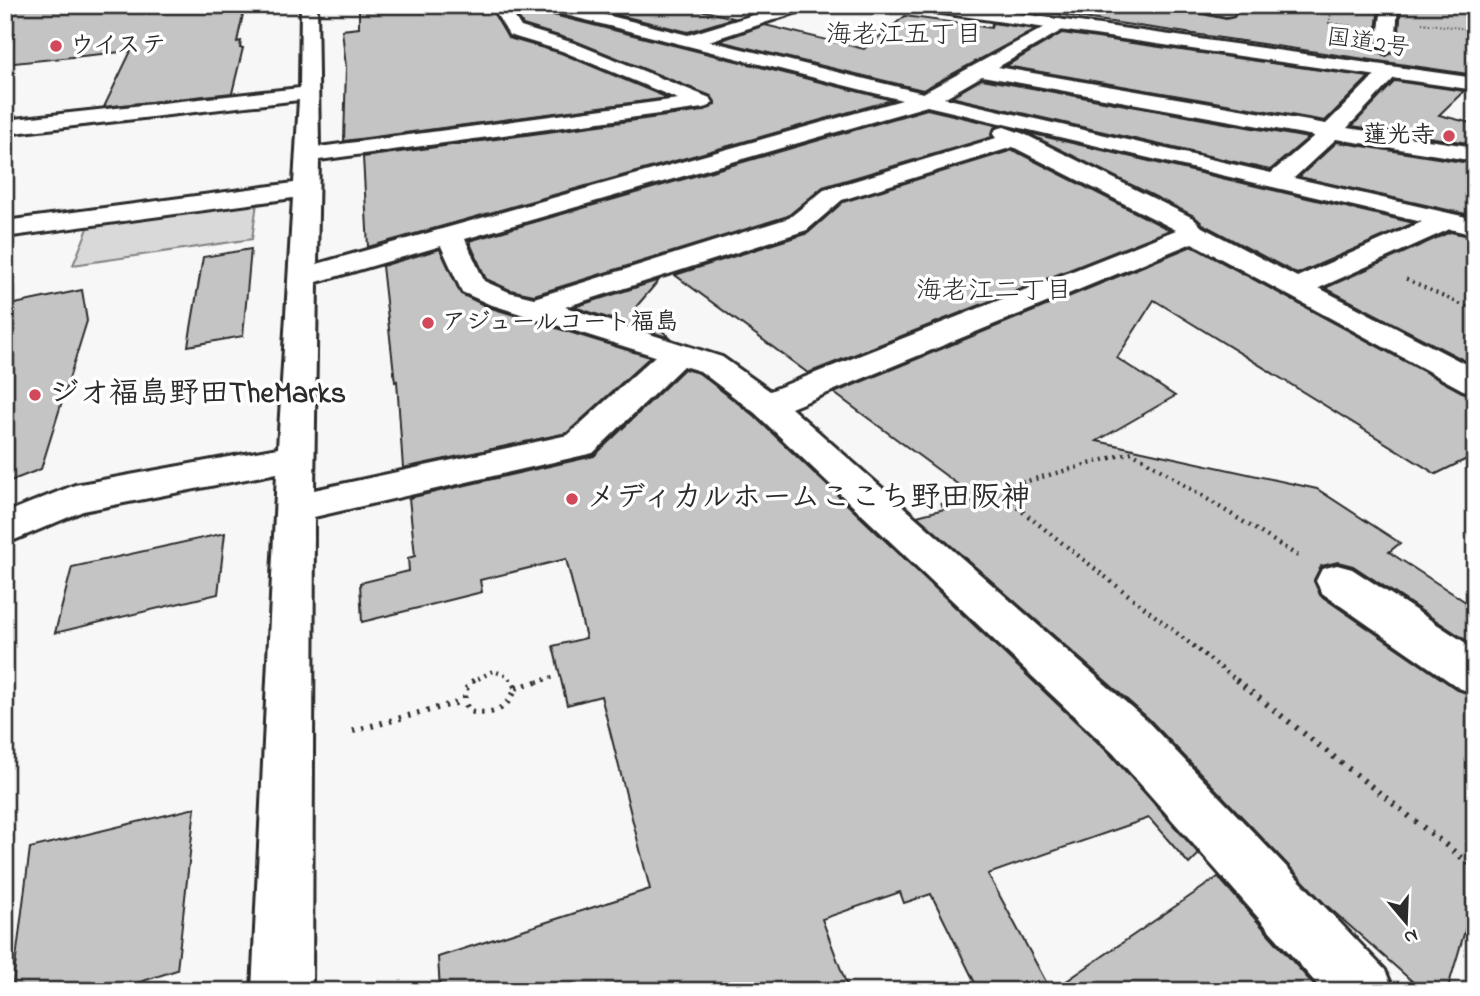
<svg xmlns="http://www.w3.org/2000/svg" width="1480" height="996" font-family="'Indie Flower','Klee One',sans-serif">
	<style>
		.green { fill: #d9d9d9; stroke: #828282; stroke-width: 2 }
		.building { fill: #c4c4c4; stroke: #2b2b2b; stroke-width: 2 }
		.lines { fill: none; stroke-linecap: round; stroke-linejoin: round }
		.minor-casing { stroke: #2b2b2b; stroke-width: 6 }
		.highway-casing { stroke: #2b2b2b; stroke-width: 6 }
		.path-far3 { stroke: #2b2b2b; stroke-width: 2; stroke-dasharray: 1 2.5; stroke-linecap: butt }
		.path-far2 { stroke: #2b2b2b; stroke-width: 3.5; stroke-dasharray: 2 4.5; stroke-linecap: butt }
		.path-far1 { stroke: #2b2b2b; stroke-width: 4.5; stroke-dasharray: 2 5; stroke-linecap: butt }
		.path { stroke: #2b2b2b; stroke-width: 6; stroke-dasharray: 2.5 7; stroke-linecap: butt }
		.minor { fill: #fff; fill-rule: evenodd }
		.highway { fill: #fff; fill-rule: evenodd }
		.poi-dot { fill: #d1495b; stroke: #fff; stroke-width: 2.5 }
		.labels { text-anchor: middle; dominant-baseline: central; stroke-width: 7; stroke-linejoin: round; paint-order: stroke }
		.far-street-label { font-size: 24px; fill: #2b2b2b; stroke: #fff }
		.far-poi-label { font-size: 24px; font-weight: bold; fill: #2b2b2b; stroke: #fff; text-anchor: start }
		.far-neighbourhood-label { font-size: 26px; fill: #2b2b2b; stroke: #fff }
		.poi-label { font-size: 30px; font-weight: bold; fill: #2b2b2b; stroke: #fff; text-anchor: start }
	</style>
	<rect width="100%" height="100%" fill="#f7f7f7"/>
	<filter id="ink" filterUnits="userSpaceOnUse"><feTurbulence type="fractalNoise" baseFrequency=".0143" numOctaves="2"/><feDisplacementMap in="SourceGraphic" scale="14" xChannelSelector="R" yChannelSelector="G"/><feConvolveMatrix kernelMatrix="1 2 1 2 8 2 1 2 1" color-interpolation-filters="sRGB"/></filter>
	<g filter="url(#ink)">
		<!-- green -->
		<path class="green" d="M257,203L252,239L73,265L89,226Z"/>
		<!-- building -->
		<g class="building">
			<path d="M5,5H245L237,42L241,41L240,48H243L232,93L104,107L131,51L5,64Z"/>
			<path d="M359,5H489L508,38L561,53L668,98L344,141L346,67L342,30L359,28Z"/>
			<path d="M510,5H534L537,11L892,100L368,247L363,157L703,111L715,104L711,96L575,41L523,25Z"/>
			<path d="M577,5H680L734,18L688,32Z"/>
			<path d="M994,5H1185L1188,11L1226,19L1234,17L1243,5H1379L1374,48L1385,56L1398,48L1401,5H1475V75Z"/>
			<path d="M905,16L991,28L992,23L1036,29L923,90L719,41L765,25L864,49Z"/>
			<path d="M1062,33L1369,77L1325,121L1006,66Z"/>
			<path d="M982,79L1308,138L1270,170L951,97Z"/>
			<path d="M1395,81L1464,91L1439,115L1475,124V144L1352,126Z"/>
			<path d="M927,109L999,126L994,128L992,137L823,187L788,216L534,295L510,290L486,279L469,241Z"/>
			<path d="M1025,132L1414,223L1297,274L1204,225L1194,216Z"/>
			<path d="M1337,142L1475,164V216L1299,177Z"/>
			<path d="M1013,150L1170,230L808,373L675,275L808,233L843,202Z"/>
			<path d="M1450,232L1475,237V366L1325,288Z"/>
			<path d="M1192,246L1462,392L1475,395V455L1436,474L1154,300L1117,358L1175,396L1097,441L1317,489L1400,543L1389,552L1475,608V646L1353,566L1338,562L1321,566L1314,580L1320,595L1458,690L1475,696V897L1447,991H1423L1325,904L1149,719L917,516L979,500L834,393Z"/>
			<path d="M251,249L243,336L188,346L203,257Z"/>
			<path d="M440,249L461,294L488,307L650,357L567,433L403,468L397,381L395,382L382,266Z"/>
			<path d="M659,280L636,307L670,338L574,307Z"/>
			<path d="M82,290L87,321L41,469L5,483V306Z"/>
			<path d="M684,369L699,373L753,415L1111,755L1199,854L1189,864L1149,818L988,874L1051,991H979L931,894L904,903L900,892L822,919L849,991H440L438,957L650,889L601,696L567,705L553,646L586,638L566,559L480,580L482,592L362,622L360,583L409,571L408,558L415,556L409,498L594,456Z"/>
			<path d="M225,533L218,594L55,633L72,567Z"/>
			<path d="M195,808L177,970L137,983L135,991H12L30,848Z"/>
			<path d="M1218,877L1319,991H1052Z"/>
		</g>
		<g class="lines">
			<defs>
				<g id="minor">
					<path d="M301,5H317L319,147L678,99L562,51L509,35L491,5H507L521,27L574,43L710,98L713,102L710,106L703,108L319,160L317,264L902,100L538,8L536,5H565L688,35L786,5H812L810,8L709,41L923,93L1060,19L1069,24L1066,28L998,67L1326,124L1382,68H1396L1399,72L1396,76L1347,128L1475,147V161L1336,139L1294,178L1475,219V235L1450,229L1319,288L1475,369V393L1463,390L1192,243L791,408L1147,721L1385,970L1394,991H1323L1113,753L755,413L700,371L683,366L593,453L314,517L312,991H252L277,473L83,511L5,544V513L75,485L278,448L293,198L5,237V221L294,183L299,100L5,134V120L300,88ZM982,76L1314,136L1271,173L944,98ZM927,106L1422,222L1297,277L1202,227L1193,218L1024,134L1004,127L996,129L993,134L996,138L824,190L789,218L534,298L509,292L484,281L465,239ZM1013,147L1176,230L770,391L722,357L565,307L807,230L842,200ZM441,246L462,292L489,304L655,356L568,435L314,490L317,282Z"/>
					<path d="M1187,5H1241L1232,15L1226,16L1189,8Z"/>
					<path d="M1382,5H1398L1395,48L1386,54L1377,48Z"/>
					<path d="M1337,565L1352,569L1475,649V694L1459,688L1322,593L1316,581L1322,569Z"/>
				</g>
				<path id="highway" d="M913,5H958L1475,78V90L921,10Z"/>
			</defs>
			<!-- minor casing -->
			<use href="#minor" class="minor-casing"/>
			<!-- highway casing -->
			<use href="#highway" class="highway-casing"/>
			<!-- path-far3 -->
			<g class="path-far3">
				<path d="M1333,5L1329,23L1352,26"/>
				<path d="M1422,23L1475,30"/>
			</g>
			<!-- path-far2 -->
			<path class="path-far2" d="M1406,279L1475,311"/>
			<!-- path-far1 -->
			<g class="path-far1">
				<path d="M995,490L1239,682"/>
				<path d="M941,505L1132,452L1298,556"/>
				<path d="M472,682L493,671L508,676L512,682"/>
				<path d="M537,682L557,676"/>
			</g>
			<!-- path -->
			<g class="path">
				<path d="M474,680L465,690V703L469,711C492,716 507,710 516,688L511,680"/>
				<path d="M1236,680L1475,868"/>
				<path d="M516,688L543,680"/>
				<path d="M353,731L463,701"/>
			</g>
			<!-- minor -->
			<use href="#minor" class="minor"/>
			<!-- highway -->
			<use href="#highway" class="highway"/>
		</g>
	</g>
	<!-- markers -->
	<g class="poi-dot">
		<circle cx="56" cy="46" r="7"/>
		<circle cx="1449" cy="136" r="7"/>
		<circle cx="428" cy="323" r="7"/>
		<circle cx="35" cy="395" r="7"/>
		<circle cx="572" cy="499" r="7"/>
	</g>
	<g class="labels">
		<!-- far-street labels -->
		<g class="far-street-label">
			<text transform="translate(1368 44) rotate(8)">国道2号</text>
		</g>
		<!-- far-poi labels -->
		<g class="far-poi-label">
			<text x="70" y="46">ウイステ</text>
			<text x="1435" y="136" text-anchor="end">蓮光寺</text>
			<text x="442" y="323">アジュールコート福島</text>
		</g>
		<!-- far-neighbourhood labels -->
		<g class="far-neighbourhood-label">
			<text x="904" y="36">海老江五丁目</text>
			<text x="994" y="292">海老江二丁目</text>
		</g>
		<!-- poi labels -->
		<g class="poi-label">
			<text x="49" y="395">ジオ福島野田TheMarks</text>
			<text x="586" y="499">メディカルホームここち野田阪神</text>
		</g>
	</g>
	<!-- margin -->
	<rect width="1480" height="996" fill="none" stroke="#fff" stroke-width="28"/>
	<rect x="14" y="14" width="1452" height="968" fill="none" stroke="#2b2b2b" stroke-width="2.5" filter="url(#ink)"/>
	<!-- north arrow -->
	<g transform="translate(1406 922) rotate(161)" stroke="#ffffff" stroke-width="5" paint-order="stroke">
	<path d="M0-5L12 26L0 18L-12 26Z" fill="#2b2b2b"/>
	<text y="-10" font-size="19" font-weight="bold" text-anchor="middle" fill="#2b2b2b">N</text>
	</g>
</svg>
